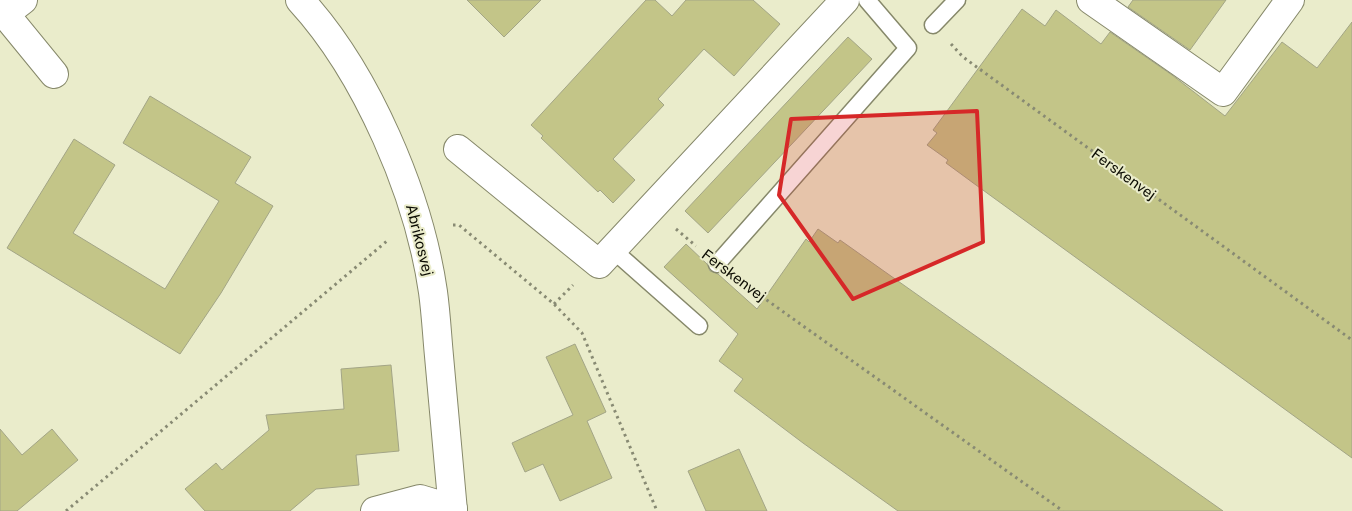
<svg xmlns="http://www.w3.org/2000/svg" width="1352" height="511" font-family="'Public Sans',sans-serif">
	<style>
		.building { fill: #c3c588; stroke: #a3a586 }
		.lines { fill: none; stroke-linecap: round; stroke-linejoin: round }
		.service-casing { stroke: #86886a; stroke-width: 19 }
		.minor-casing { stroke: #86886a; stroke-width: 30 }
		.path { stroke: #888a73; stroke-width: 3; stroke-dasharray: 2.5 4; stroke-linecap: butt }
		.service { stroke: #fff; stroke-width: 16 }
		.minor { stroke: #fff; stroke-width: 28 }
		.marked { fill: #d62828; fill-opacity: 0.2; stroke: #d62828; stroke-width: 4; stroke-linejoin: round }
		.labels { text-anchor: middle; dominant-baseline: central; stroke-width: 4; stroke-linejoin: round; paint-order: stroke }
		.street-label { font-size: 15px; fill: #0c0c03; stroke: #eaeccb }
	</style>
	<rect width="100%" height="100%" fill="#eaeccb"/>
	<!-- building -->
	<g class="building">
		<path d="M467,0H541L504,37Z"/>
		<path d="M646,0H655L672,16L686,0H753L780,24L734,76L704,49L658,99L664,105L613,159L635,180L613,203L600,190L598,192L541,138L543,136L531,125Z"/>
		<path d="M1133,0H1226L1190,50L1128,7Z"/>
		<path d="M1022,9L1045,26L1056,10L1101,44L1110,32L1172,75L1225,116L1282,42L1317,68L1352,22V458L976,185L946,163L948,160L927,145L937,133L933,130Z"/>
		<path d="M848,37L872,59L708,233L685,211Z"/>
		<path d="M150,96L251,157L235,183L273,206L221,293L180,354L7,248L74,139L115,165L73,233L165,289L219,201L123,143Z"/>
		<path d="M818,229L838,243L840,240L1223,511H898L803,443L734,391L743,379L719,361L738,334L664,267L686,244L707,264L710,271L718,274L757,309L806,239L809,242Z"/>
		<path d="M575,344L606,412L587,421L612,478L560,501L543,464L525,472L512,443L573,415L546,357Z"/>
		<path d="M391,365L399,451L356,455L359,485L316,489L290,511H205L185,489L216,463L222,470L269,430L266,415L344,409L341,369Z"/>
		<path d="M0,429L22,455L52,429L78,460L17,511H0Z"/>
		<path d="M739,449L767,511H706L688,471Z"/>
	</g>
	<g class="lines">
		<defs>
			<g id="service">
				<path d="M933,25L957,0"/>
				<path d="M613,250L699,326"/>
				<path d="M717,264L908,48L867,0"/>
			</g>
			<g id="minor">
				<path d="M300,0C367,73 419,195 433,292C436,314 437,335 439,356C444,408 448,460 453,511"/>
				<path d="M1091,0L1223,92L1290,0"/>
				<path d="M0,8L54,74"/>
				<path d="M5,14L23,0"/>
				<path d="M458,149L599,264L845,0"/>
				<path d="M375,511L420,499L453,509"/>
			</g>
		</defs>
		<!-- service casing -->
		<use href="#service" class="service-casing"/>
		<!-- minor casing -->
		<use href="#minor" class="minor-casing"/>
		<!-- path -->
		<g class="path">
			<path d="M951,44L963,57L1352,340"/>
			<path d="M453,225H459L554,304L582,333L657,511"/>
			<path d="M676,229L696,246"/>
			<path d="M740,281L1063,511"/>
			<path d="M554,304L573,285"/>
			<path d="M66,511L387,241"/>
		</g>
		<!-- service -->
		<use href="#service" class="service"/>
		<!-- minor -->
		<use href="#minor" class="minor"/>
	</g>
	<!-- marked area -->
	<path class="marked" d="M977,111L983,242L853,299L779,195L791,119Z"/>
	<g class="labels">
		<!-- street labels -->
		<g class="street-label">
			<text transform="translate(1124 174) rotate(36)">Ferskenvej</text>
			<text transform="translate(420 240) rotate(76)">Abrikosvej</text>
			<text transform="translate(734 275) rotate(37)">Ferskenvej</text>
		</g>
	</g>
</svg>
